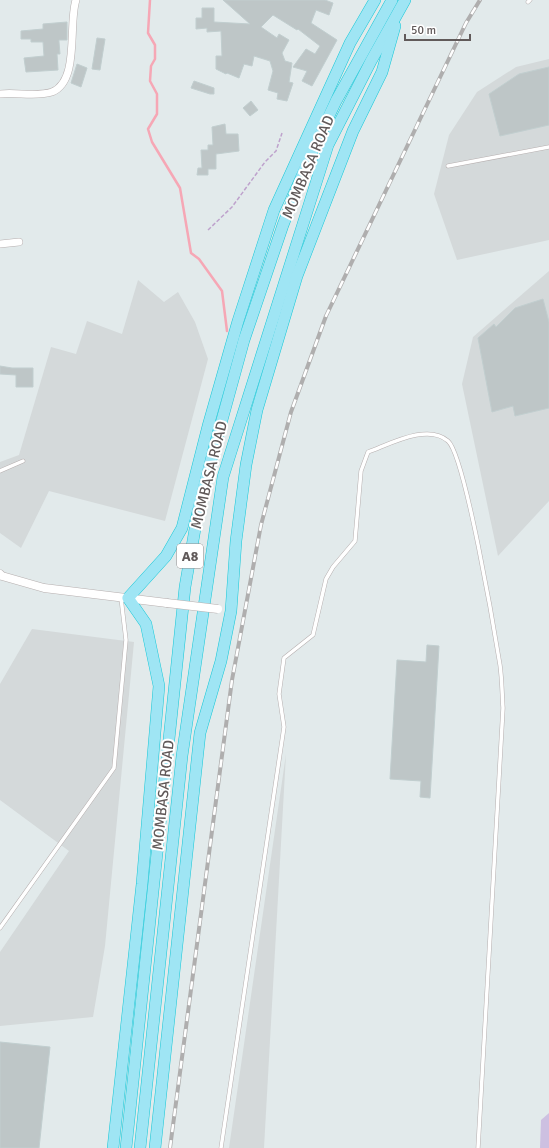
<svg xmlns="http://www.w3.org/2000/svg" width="549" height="1148" font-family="Signika,sans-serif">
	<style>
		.industrial { fill: #d4d9da }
		.green { fill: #cdc0e1 }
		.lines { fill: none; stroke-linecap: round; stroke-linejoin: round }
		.stream { stroke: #f6a7b5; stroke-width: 2.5 }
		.building { fill: #bec6c7; stroke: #c1cecf }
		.service-casing { stroke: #b6afaf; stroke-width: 4.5 }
		.minor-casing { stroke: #b6afaf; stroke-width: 8 }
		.tertiary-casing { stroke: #b6afaf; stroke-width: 9 }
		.trunk-casing { stroke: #16c8d7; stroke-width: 12 }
		.path { stroke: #bea2cc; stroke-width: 1.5; stroke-dasharray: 4 2; stroke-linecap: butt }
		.service { stroke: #fff; stroke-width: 3.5 }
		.minor { stroke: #fff; stroke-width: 7 }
		.tertiary { stroke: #fff; stroke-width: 8 }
		.trunk { stroke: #9fe5f4; stroke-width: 11 }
		.rail-casing { stroke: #afaeae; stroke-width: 4 }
		.rail { stroke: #fff; stroke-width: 2.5; stroke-dasharray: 8; stroke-linecap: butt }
		.tertiary-bridge-casing { stroke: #b6afaf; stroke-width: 9; stroke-linecap: butt }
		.tertiary-bridge { stroke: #fff; stroke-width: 8 }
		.labels { text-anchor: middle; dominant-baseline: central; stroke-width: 4; stroke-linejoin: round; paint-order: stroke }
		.shield { fill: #fff; stroke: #908c8c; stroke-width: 1 }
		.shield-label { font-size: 14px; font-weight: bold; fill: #615a5a }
		.street-label { font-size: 15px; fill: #615a5a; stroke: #fff }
	</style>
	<rect width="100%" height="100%" fill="#e2eaeb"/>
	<!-- industrial -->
	<g class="industrial">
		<path d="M549,59V240L457,260L434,194L449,135L477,92L516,67Z"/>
		<path d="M549,271V501L498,556L462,384L473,337Z"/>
		<path d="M138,280L164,302L178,292L195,322L208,359L165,521L49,491L21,548L0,533V462L19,455L51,347L76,354L87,321L122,334Z"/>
		<path d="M32,629L134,642L105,946L93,1017L0,1026V952L69,851L0,800V684Z"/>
		<path d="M286,754L264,1148H229Z"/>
	</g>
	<!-- green -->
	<path class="green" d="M549,1113V1148H540L541,1120Z"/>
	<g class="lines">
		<!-- stream -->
		<path class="stream" d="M150,0L148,33L155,45V59L151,66L150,81L157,94V114L148,129L152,142L180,188L191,253L199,259L222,291L227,331"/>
	</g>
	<!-- building -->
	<g class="building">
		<path d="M223,0H325L333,3L329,15L316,10L311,23L337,40L312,86L302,81L307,71L293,67L306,49L315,54L320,46L298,29L297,30L273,15L261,27L277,38L279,34L289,40L282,53L285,61L292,63L289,82L293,83L287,101L277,99L278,93L268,90L273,71L270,61L254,56L252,66L244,64L239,78L227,73L226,74L216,69V56H222L221,31L207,32V28L196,29V18H202V8H214V22L250,24Z"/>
		<path d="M67,22V40H59V42L60,54H57L58,70L26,72L24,58L44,56L43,42H31V39H21V31L43,29V24Z"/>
		<path d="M97,38L105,39L100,70L92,69Z"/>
		<path d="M77,64L87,68L81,87L71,83Z"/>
		<path d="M549,67V125L500,136L489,94L519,74Z"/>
		<path d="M194,81L214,88V94H210L191,88Z"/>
		<path d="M251,101L258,110L250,116L243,108Z"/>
		<path d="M225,124L226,134H238L239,151L216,154V169H208V175H197L198,168H202L201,150H208V145H213L212,127Z"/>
		<path d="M543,299L549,322V408L515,416L513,406L492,412L478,338L494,324L496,327L515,308Z"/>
		<path d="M0,366L12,368H33V387H16V375L0,374Z"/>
		<path d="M427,645L439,646L430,798L420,797L421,781L390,779L397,660L426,662Z"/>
		<path d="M0,1042L50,1047L39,1148H0Z"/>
	</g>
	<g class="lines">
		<defs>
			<g id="service">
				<path d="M528,2L530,0"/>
				<path d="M448,166L549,147"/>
				<path d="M0,471L23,461"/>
				<path d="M0,928L114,768L126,640L121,598"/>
				<path d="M221,1148L284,727L279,694L284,658L313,635L326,579L333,567L355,541L361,471L368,452C390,444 428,423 448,441C465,456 495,634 500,665C502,679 502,694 503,708L478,1148"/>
			</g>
			<g id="minor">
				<path d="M0,94C16,92 37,97 52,92C80,81 68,23 76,0"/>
				<path d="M0,244L19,242"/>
			</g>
			<path id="tertiary" d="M0,574L2,576L44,588L167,603"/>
			<g id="trunk">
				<path d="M113,1148L142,884L159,686L146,624L128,598L166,556L182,528L208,426L238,321L274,210L350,43L375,0"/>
				<path d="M126,1148L185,587L200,500L244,340L283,225L308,160L336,101L392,0"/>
				<path d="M140,1148L182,756L223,477L328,145L371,61L405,0"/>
				<path d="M155,1148L200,733L221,661L231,611L236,541L246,465L257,410L297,276L353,131L382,72L395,26"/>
			</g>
		</defs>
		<!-- service casing -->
		<use href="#service" class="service-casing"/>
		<!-- minor casing -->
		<use href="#minor" class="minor-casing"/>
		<!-- tertiary casing -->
		<use href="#tertiary" class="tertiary-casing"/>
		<!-- trunk casing -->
		<use href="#trunk" class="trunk-casing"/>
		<!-- path -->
		<path class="path" d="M208,230L232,207L265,162L276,151L282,133"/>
		<!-- service -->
		<use href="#service" class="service"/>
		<!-- minor -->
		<use href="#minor" class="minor"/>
		<!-- tertiary -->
		<use href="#tertiary" class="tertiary"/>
		<!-- trunk -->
		<use href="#trunk" class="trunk"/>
		<defs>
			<path id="rail" d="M170,1148L232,680L261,525L291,412L326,316L466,23L480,0"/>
		</defs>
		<!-- rail casing -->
		<use href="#rail" class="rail-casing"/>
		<!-- rail -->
		<use href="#rail" class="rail"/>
		<defs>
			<path id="tertiary-bridge" d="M167,603L218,609"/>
		</defs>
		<!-- tertiary-bridge casing -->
		<use href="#tertiary-bridge" class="tertiary-bridge-casing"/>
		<!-- tertiary-bridge -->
		<use href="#tertiary-bridge" class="tertiary-bridge"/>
	</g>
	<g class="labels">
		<!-- shield labels -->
		<rect class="shield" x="177" y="544" width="26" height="24" rx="3"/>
		<g class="shield-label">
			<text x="190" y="556">A8</text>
		</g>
		<!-- street labels -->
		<g class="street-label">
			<text transform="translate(308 167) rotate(-67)">MOMBASA ROAD</text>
			<text transform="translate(209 475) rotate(-76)">MOMBASA ROAD</text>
			<text transform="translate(163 795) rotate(-84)">MOMBASA ROAD</text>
		</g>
	</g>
	<!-- scale -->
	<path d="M405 34v6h65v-6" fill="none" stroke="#615a5a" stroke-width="2"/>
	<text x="411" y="34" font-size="12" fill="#615a5a" stroke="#ffffff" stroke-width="3" paint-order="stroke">50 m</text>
</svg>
